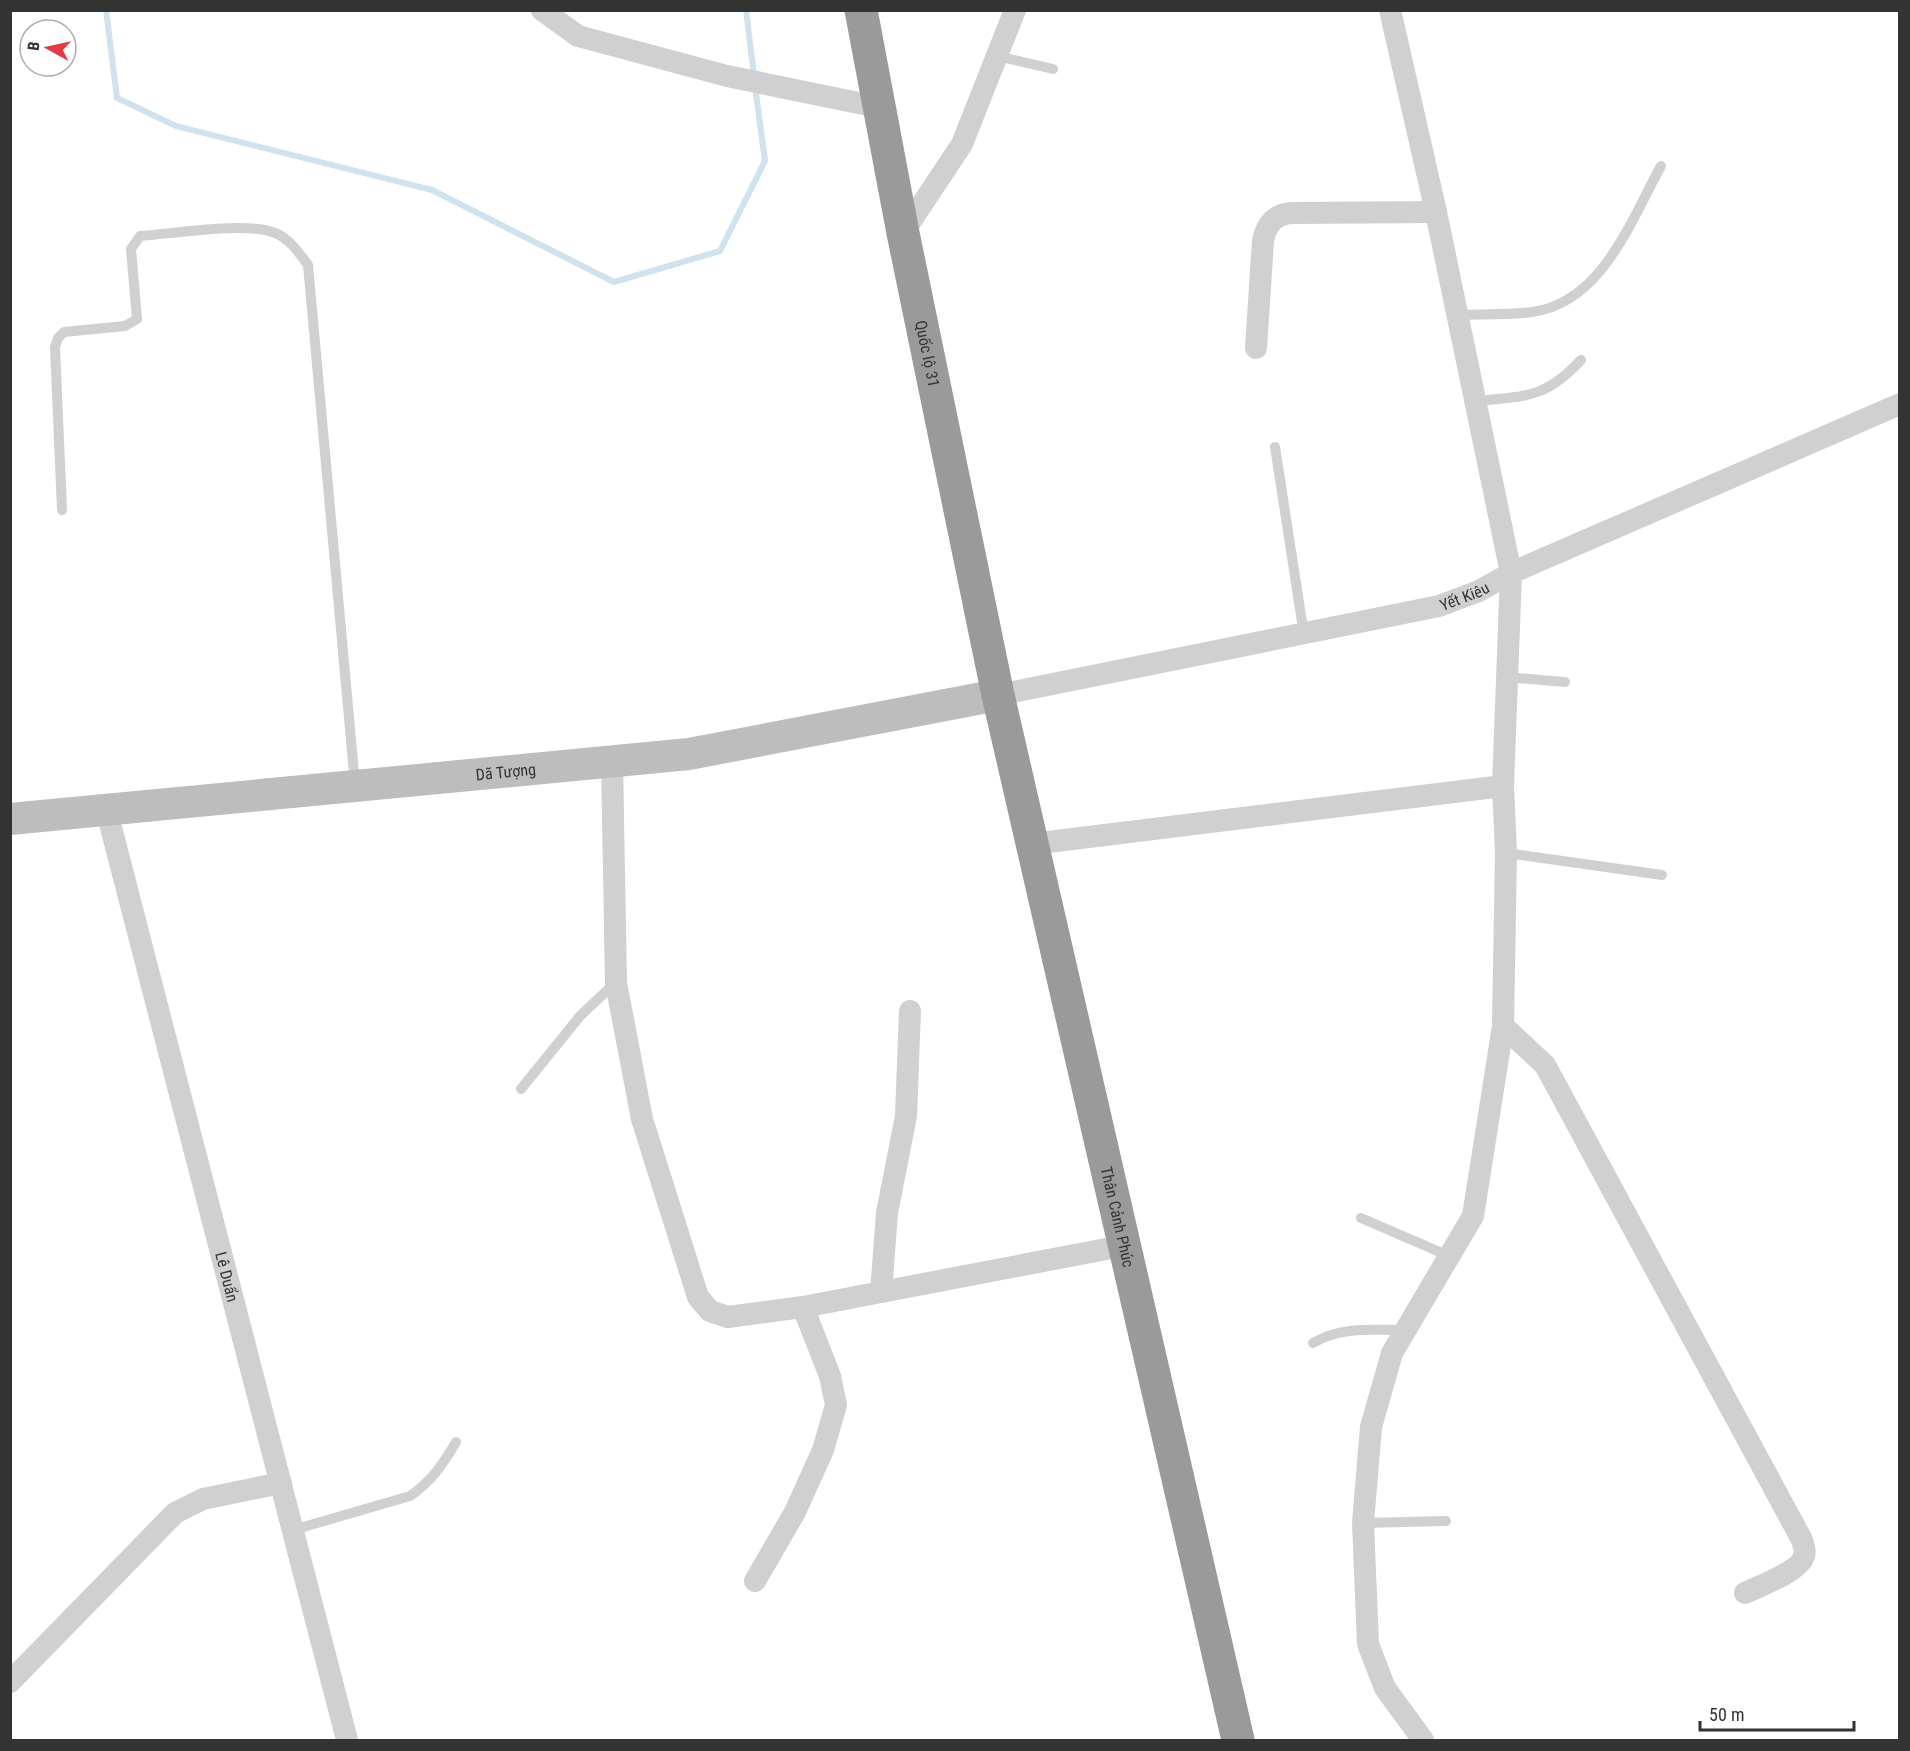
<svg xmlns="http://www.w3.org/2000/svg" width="1910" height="1751" font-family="'Roboto Condensed',sans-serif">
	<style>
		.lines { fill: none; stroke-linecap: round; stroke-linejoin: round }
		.stream { stroke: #cfe2ee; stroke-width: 6 }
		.lane { stroke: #d0d0d0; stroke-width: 10 }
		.street { stroke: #d0d0d0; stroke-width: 22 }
		.secondary { stroke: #bdbdbd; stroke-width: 32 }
		.highway { stroke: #9a9a9a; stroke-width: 33 }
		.labels { text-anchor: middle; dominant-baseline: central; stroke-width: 6; stroke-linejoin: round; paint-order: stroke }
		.street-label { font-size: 16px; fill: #333; stroke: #fff }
	</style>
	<rect width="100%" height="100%" fill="#fff"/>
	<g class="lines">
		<!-- stream -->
		<g class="stream">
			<path d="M106,10L117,98L176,126L432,190L614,282L720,251L765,161L755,86"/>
			<path d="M746,10L754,76"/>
		</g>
		<!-- lane -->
		<g class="lane">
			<path d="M997,56L1053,69"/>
			<path d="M1458,315C1482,314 1507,315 1532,312C1602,303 1631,220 1661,166"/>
			<path d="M1476,401C1525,396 1545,399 1581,360"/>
			<path d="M1275,447L1304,635"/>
			<path d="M62,510L55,347L58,338L64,332L125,326L137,319L131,249L140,236C172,234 247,221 275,233C290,239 299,253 308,265L355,784"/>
			<path d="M1506,677L1565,682"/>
			<path d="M1506,853L1662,875"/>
			<path d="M521,1089L580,1016L615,983"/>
			<path d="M1361,1218L1449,1256"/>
			<path d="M1313,1343C1342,1326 1372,1330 1405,1330"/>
			<path d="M1363,1523L1446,1521"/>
			<path d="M293,1530L410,1496C432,1481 443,1464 456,1442"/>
		</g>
		<!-- street -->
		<g class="street">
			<path d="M542,10L578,36L727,76L878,107"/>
			<path d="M1390,10L1436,212L1511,573L1503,786L1506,853L1503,1026L1473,1216L1392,1353L1371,1427L1363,1523L1368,1644L1385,1688L1423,1740"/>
			<path d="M903,233L962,144L1015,10"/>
			<path d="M1256,348L1263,241C1266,224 1275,214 1292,213L1436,212"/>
			<path id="s1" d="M998,695L1439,606L1479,591L1511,573L1900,404"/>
			<path d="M612,761L616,983L642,1119L698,1297L710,1311L728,1317L803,1307L1122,1246"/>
			<path id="s2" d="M107,812L347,1740"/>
			<path d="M1032,844L1503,786"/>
			<path d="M1503,1026L1545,1065L1801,1538C1803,1543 1806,1550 1804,1556C1800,1571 1760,1586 1745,1593"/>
			<path d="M881,1292L887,1213L906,1116L910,1011"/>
			<path d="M755,1581L795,1512L823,1450L836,1405L830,1376L803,1307"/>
			<path d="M10,1682L175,1513L203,1499L281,1483"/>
		</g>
		<!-- secondary -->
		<path class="secondary" id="s3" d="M10,819L689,754L998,695"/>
		<!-- highway -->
		<path class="highway" id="s4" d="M861,10L903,233L998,695L1238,1740"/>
	</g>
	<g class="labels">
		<!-- street labels -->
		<g class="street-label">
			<text stroke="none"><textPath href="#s4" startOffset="350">Quốc lộ 31</textPath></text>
			<text stroke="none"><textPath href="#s1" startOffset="477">Yết Kiêu</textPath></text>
			<text stroke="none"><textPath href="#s3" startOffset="498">Dã Tượng</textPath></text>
			<text stroke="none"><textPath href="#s4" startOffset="1234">Thân Cảnh Phúc</textPath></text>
			<text stroke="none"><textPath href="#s2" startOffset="480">Lê Duẩn</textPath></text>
		</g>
	</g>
	<!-- border -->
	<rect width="1910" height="1751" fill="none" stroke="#333333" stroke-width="24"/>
	<!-- north arrow -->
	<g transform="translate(48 48) rotate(278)"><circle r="28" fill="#ffffff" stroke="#adadad" stroke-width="1.5"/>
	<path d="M0-4.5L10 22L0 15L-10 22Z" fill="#e63946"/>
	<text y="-9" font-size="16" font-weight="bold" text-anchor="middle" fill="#333333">B</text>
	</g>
	<!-- scale -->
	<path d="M1700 1721v9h154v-9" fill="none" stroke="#333333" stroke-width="3"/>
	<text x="1709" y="1721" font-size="18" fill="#333333" stroke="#ffffff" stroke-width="4.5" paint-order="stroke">50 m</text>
</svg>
